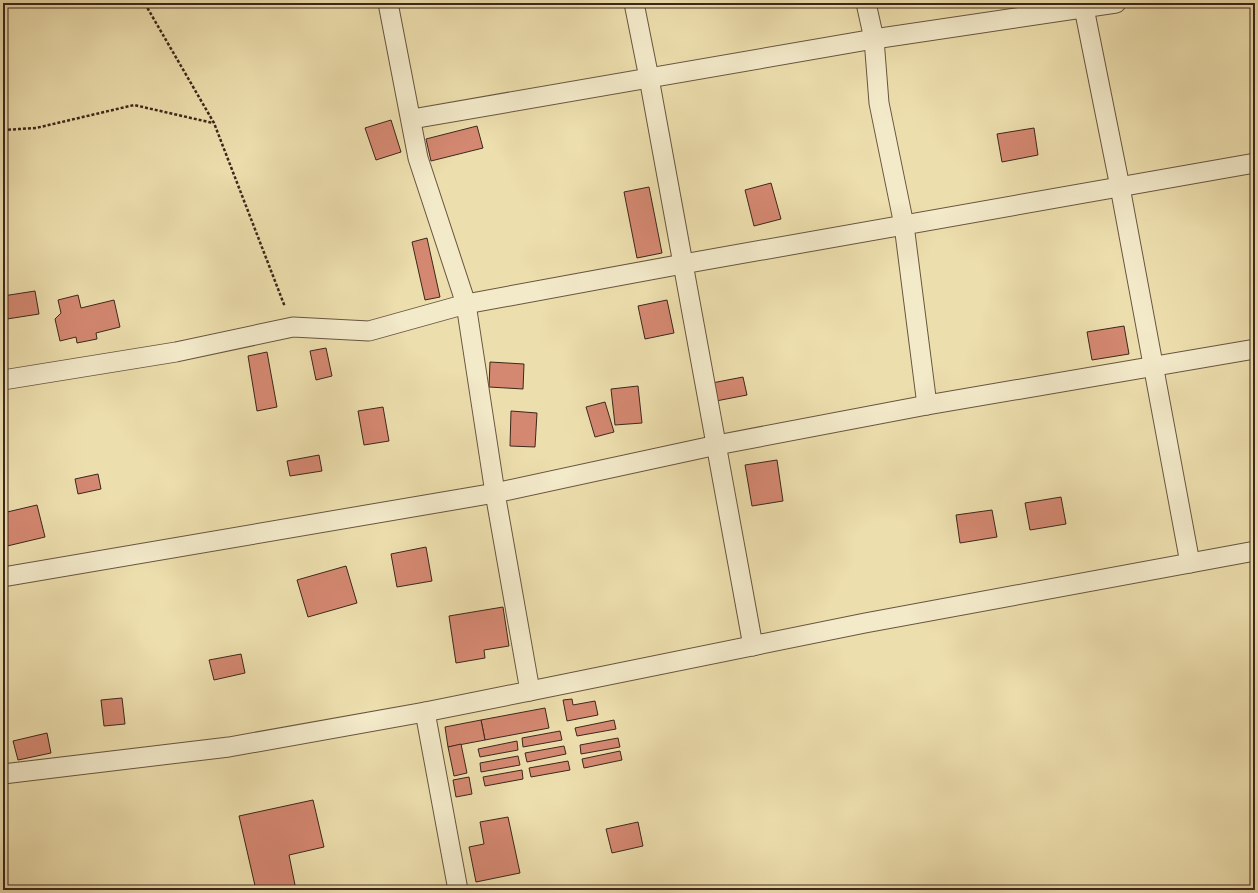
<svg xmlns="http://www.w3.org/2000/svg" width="1258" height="893" font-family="'Gentium Book Plus',serif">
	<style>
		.building { fill: #d48871; stroke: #3c271b }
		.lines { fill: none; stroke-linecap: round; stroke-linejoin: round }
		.street-casing { stroke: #685540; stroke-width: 21 }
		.path { stroke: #3c271b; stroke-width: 2.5; stroke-dasharray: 3 2; stroke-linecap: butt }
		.street { stroke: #f3eaca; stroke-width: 19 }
	</style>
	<rect width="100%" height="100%" fill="#eddead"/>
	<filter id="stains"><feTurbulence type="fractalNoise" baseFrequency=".005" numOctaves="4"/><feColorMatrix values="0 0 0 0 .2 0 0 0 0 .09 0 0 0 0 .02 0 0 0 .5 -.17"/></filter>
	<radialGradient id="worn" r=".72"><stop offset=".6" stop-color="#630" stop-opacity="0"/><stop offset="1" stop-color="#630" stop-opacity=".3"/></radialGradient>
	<!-- building -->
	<g class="building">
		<path d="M391,120L401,152L376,160L365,128Z"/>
		<path d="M477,126L483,148L431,161L426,139Z"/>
		<path d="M1034,128L1038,155L1002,162L997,134Z"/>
		<path d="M771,183L781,219L754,226L745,190Z"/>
		<path d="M649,187L662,253L637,258L624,192Z"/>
		<path d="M427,238L440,297L425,300L412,242Z"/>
		<path d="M35,291L39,314L7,319L3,296Z"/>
		<path d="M78,295L81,308L114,300L120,327L96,333L97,339L77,343L76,337L60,341L55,319L61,313L58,300Z"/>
		<path d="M667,300L674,333L645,339L638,306Z"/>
		<path d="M1124,326L1129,354L1092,360L1087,332Z"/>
		<path d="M326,348L332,376L316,380L310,351Z"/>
		<path d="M267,352L277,407L257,411L248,356Z"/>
		<path d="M490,362L524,364L523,389L489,387Z"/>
		<path d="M743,377L747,395L716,401L712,383Z"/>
		<path d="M638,386L642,423L615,425L611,389Z"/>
		<path d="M605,402L614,432L595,437L586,407Z"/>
		<path d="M383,407L389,441L364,445L358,411Z"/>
		<path d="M511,411L537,413L535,447L510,446Z"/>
		<path d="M319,455L322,471L290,476L287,461Z"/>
		<path d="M777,460L783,501L752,506L745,465Z"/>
		<path d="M98,474L101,489L78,494L75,479Z"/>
		<path d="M1061,497L1066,524L1030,530L1025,503Z"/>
		<path d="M37,505L45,537L3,547V513Z"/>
		<path d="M992,510L997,537L960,543L956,515Z"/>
		<path d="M426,547L432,581L397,587L391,554Z"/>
		<path d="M346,566L357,603L308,617L297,580Z"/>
		<path d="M503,607L509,646L484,650L485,658L456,663L449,616Z"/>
		<path d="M241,654L245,673L214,680L209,660Z"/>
		<path d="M122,698L125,724L104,726L101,700Z"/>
		<path d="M572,699L573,705L595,701L598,715L567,721L563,700Z"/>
		<path d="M545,708L549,728L485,740L481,720Z"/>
		<path d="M481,720L485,740L448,747L445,727Z"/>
		<path d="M614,720L616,729L577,736L575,728Z"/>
		<path d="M560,731L562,740L523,747L522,738Z"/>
		<path d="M47,733L51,753L18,760L13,741Z"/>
		<path d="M618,738L620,747L581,754L580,745Z"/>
		<path d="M517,741L518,750L480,757L478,749Z"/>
		<path d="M461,744L467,773L454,776L448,747Z"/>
		<path d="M564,746L566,754L527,762L525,753Z"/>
		<path d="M620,751L622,760L584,768L582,759Z"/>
		<path d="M518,756L520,765L481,772L480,763Z"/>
		<path d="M568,761L570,770L531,777L529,768Z"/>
		<path d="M522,770L523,779L485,786L483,777Z"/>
		<path d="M469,777L472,794L456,797L453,780Z"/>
		<path d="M313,800L324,847L289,855L296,890H256L239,816Z"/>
		<path d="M508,817L520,873L476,882L469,847L484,844L480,822Z"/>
		<path d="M638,822L643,846L612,853L606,829Z"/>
	</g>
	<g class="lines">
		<defs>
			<g id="street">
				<path d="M634,3L649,78L753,646"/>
				<path d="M866,3L874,39L879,103L904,225L927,405"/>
				<path d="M1083,3L1120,187L1190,563"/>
				<path d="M412,119L874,39L1116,3"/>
				<path d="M3,380L176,352L293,327L369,331L466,304L683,264L1255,163"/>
				<path d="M3,577L495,493L466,304L418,158L388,3"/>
				<path d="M530,691L865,623L1255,551"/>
				<path d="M425,712L458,890"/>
				<path d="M3,774L229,747L425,712L530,691L495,493L717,445L927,405L1255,349"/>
			</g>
		</defs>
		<!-- street casing -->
		<use href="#street" class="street-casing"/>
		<!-- path -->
		<g class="path">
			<path d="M147,3L148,9L214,123L285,307"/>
			<path d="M3,130L36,128L134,105L213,123"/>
		</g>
		<!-- street -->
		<use href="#street" class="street"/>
	</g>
	<!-- margin -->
	<rect width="1258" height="893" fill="none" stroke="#eddead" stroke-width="16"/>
	<rect x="4" y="4" width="1250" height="885" fill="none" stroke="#3c271b" stroke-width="2"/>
	<rect x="8" y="8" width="1242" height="877" fill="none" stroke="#3c271b"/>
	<rect width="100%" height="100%" filter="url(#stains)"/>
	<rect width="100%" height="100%" fill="url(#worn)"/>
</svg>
